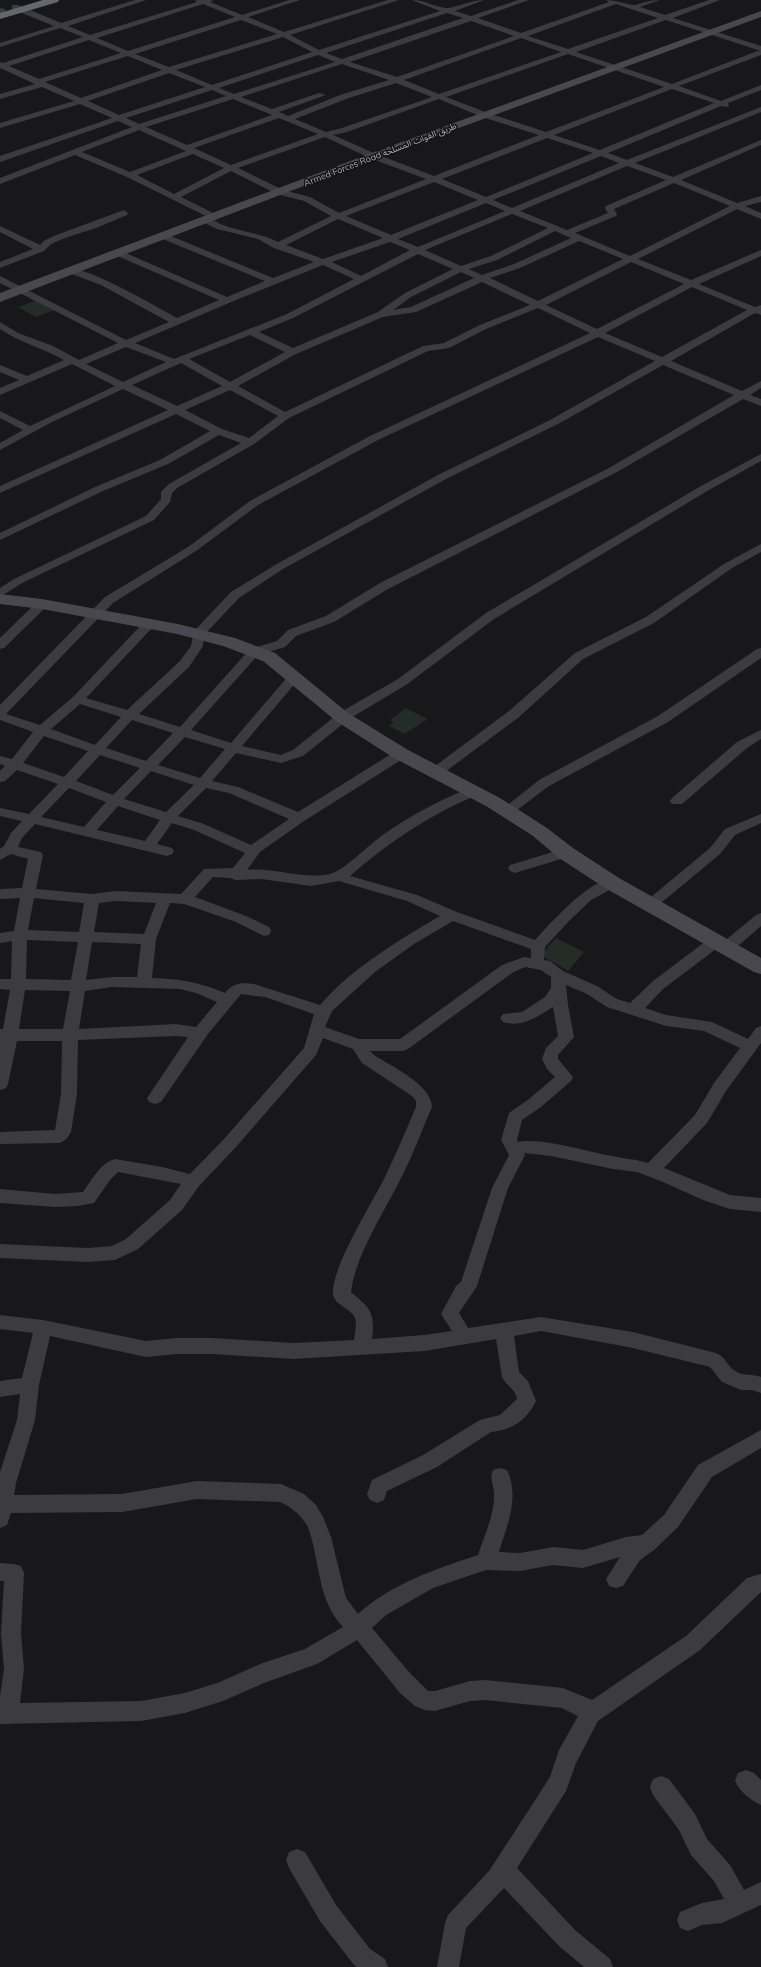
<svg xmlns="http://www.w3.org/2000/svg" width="761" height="1967" font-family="Mulish,'Noto Sans Arabic',sans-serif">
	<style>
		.green { fill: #242c28 }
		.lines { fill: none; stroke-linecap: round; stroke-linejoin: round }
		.street { fill: #3c3b40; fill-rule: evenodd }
		.secondary { fill: #48484e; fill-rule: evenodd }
		.highway { fill: #66666f; fill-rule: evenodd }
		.labels { text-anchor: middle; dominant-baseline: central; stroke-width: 3; stroke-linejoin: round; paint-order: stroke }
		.far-street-label { font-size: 9px; fill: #acacb8; stroke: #131315 }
	</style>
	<rect width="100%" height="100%" fill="#18181a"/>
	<!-- green -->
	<g class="green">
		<path d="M37,300L54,310L36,317L18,307Z"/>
		<path d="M406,708L427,719L405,734L389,726L394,722L390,720Z"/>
		<path d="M556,938L584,952L568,971L541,955Z"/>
	</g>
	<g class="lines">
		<!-- street -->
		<g class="street">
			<path d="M135,0H146L68,26L90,35L197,2L195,0H213L210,2L242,15L289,0H300L248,17L284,32L388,0H399L290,35L319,50L440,11L412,0C425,0 434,7 446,8C453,9 471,0 484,0L455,11L471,16L518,0H529L478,18L521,33L609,2L606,0C615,0 629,5 635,5C643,3 650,0 660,0L640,7L665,15L709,0H720L673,18L761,46V55L679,86L721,101L761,85V90L728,103L729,107L721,106L608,153L627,160L761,107V112L635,163L673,177L761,140V145L681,180L737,203L761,196V202L745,206L761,213V219L737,209L638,259L691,280L761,250V256L699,284L755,307L761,305V315L755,313L671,361L742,391L761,381V388L750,395L761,399V406L743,399L617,472L388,589L334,622L296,636L285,647L258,655L191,730L231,743L290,674H298L300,677L298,680L242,746L281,755L293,750L339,713L398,679L486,613L701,486L761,454V461L709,490L494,619L406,685L349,719L303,756L281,763L236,753L212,781L238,787L298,812L396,751H406L408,754L406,757L304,821L260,852L247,870C275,867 302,880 330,874C342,872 371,843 384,834C410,816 438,801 467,789H477L479,792L477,795C429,815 389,842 350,876L417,895L457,912L535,940C550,924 594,873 617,880L619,883L617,886L591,900L568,922L545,947L544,960L550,961L563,971L597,986L617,999L630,1003L653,981L710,938L715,937L720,938L722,942L721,944L756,915L761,913V926L731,952L726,953L721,952L719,948L720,946L663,989L645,1008L666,1015L712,1022L748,1039L756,1028L761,1026V1043L726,1091L707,1123L664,1168L730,1195L761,1198V1212L730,1209L703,1200L663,1182L637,1172L613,1169L551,1156L524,1153L525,1155L508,1188L477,1286L459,1313L468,1328L541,1317L633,1332L716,1353C726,1357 727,1366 735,1371C742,1376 753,1374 761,1377V1393L752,1390H741L722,1382L710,1367L633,1348L541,1331L514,1336L519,1372L528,1381L536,1401C527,1420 512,1430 491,1432L437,1467L387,1491L384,1500L377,1503L370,1500L367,1494L372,1480L423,1455L480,1420L500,1415L517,1399C515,1388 506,1386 502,1377L496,1339L424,1351L294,1359L212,1354H177L146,1357L50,1336L39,1385L35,1420L16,1483L14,1495L122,1494L197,1481L281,1484L304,1494L316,1505L323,1517L331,1537L346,1598L358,1614C392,1583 436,1569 478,1555C484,1536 495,1514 494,1494C494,1485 489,1479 493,1470L500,1468L507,1470C520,1498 507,1525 499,1552L520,1553L553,1547L583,1550L626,1537L642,1535L664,1515L698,1465L761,1430V1448L712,1477L678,1527L654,1550L640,1560L623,1586L616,1588L609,1586L606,1579L620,1557L583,1568L553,1565L520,1571L486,1570L433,1588L386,1615L372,1628L409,1672L428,1691H435L470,1681L485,1680L563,1688L592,1700L686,1636L747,1578L761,1574V1592L700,1650L598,1721L576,1763L566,1791L517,1868L575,1930L610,1959L613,1967H584L559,1946L504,1888L466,1928L459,1967H437L445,1923L448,1915L489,1871L506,1845L550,1777L559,1750L578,1716L562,1708L485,1700L470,1701L435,1711L425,1710L415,1706L400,1693L357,1640L317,1664L264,1683L223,1701L185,1713L141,1721L0,1724V1696L4,1669L1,1633L4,1581H0V1563L14,1564L21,1566L24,1573L21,1633L24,1669L20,1703L141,1701L185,1693L220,1682L260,1664L305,1649L343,1627C317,1600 320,1560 308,1527C301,1515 293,1508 280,1502L197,1499L122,1512L11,1513L7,1525L0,1528V1472L17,1420L20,1394L0,1397V1381L22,1378L33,1333L0,1329V1315L43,1320L146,1341L177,1338H212L294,1343L354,1340C355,1333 357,1325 355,1318C352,1309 334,1305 333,1294C331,1268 372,1203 385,1177C396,1154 406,1130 416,1107V1101L412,1096L362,1063L353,1049L323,1038L316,1055L236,1147L199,1186L182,1210L138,1249L115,1260L88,1262L0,1258V1244L88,1248L112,1246L126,1239L170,1200L181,1184L118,1172L110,1180L94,1203L77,1206L55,1207L0,1203V1189L55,1194L83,1192C92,1180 100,1163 115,1159L162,1167L190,1174L224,1139L304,1048L314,1014L265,997L241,994L208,1034L161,1102L155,1104L149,1102L147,1098L188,1037L176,1036L78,1040L77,1094L71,1132C68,1138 65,1141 59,1143L0,1144V1132L55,1130L61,1094L62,1041H17L8,1084L6,1088L0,1090V1029H3L10,990L0,989V979H11L12,941L0,943V933L14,931L20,898L0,899V889L22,888L28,859L11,854L0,860V849L4,846L11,833L22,821L0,816V808L29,814L58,784L17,770L5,781L0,782V771L5,766L0,764V756L12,759L33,732L0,720V705L105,597L188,547L250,501L370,436L590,333L538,308L486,329L449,348L428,351L289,418L254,444L177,488L172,493L170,502L154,520L22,583L0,597V588L14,579L146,516L161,499V492L169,484L241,443L219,435L168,464L103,491L0,540V533L95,487L160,460L210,431L176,414L0,493V486L168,410L123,389L52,422L0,450V443L23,430L0,418V411L30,426L115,386L72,364L0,395V388L19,380L0,372V365L27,376L64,360C43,348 20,343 0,329V322L18,333L53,346L79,360L118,343L0,283V276L126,340L169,322L101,285L69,273V269C85,265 159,308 177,318L219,300L115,255V251H121L227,297L265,281L160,238V234H166L273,278L314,262L274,248L258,239L217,229L203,222V218C210,216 217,223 223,225C242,232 261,233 278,242L331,216L304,201L277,194L231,171L181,197L217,215V219L214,220L127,177L75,155L0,184V178L132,127L118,121L0,162V156L112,118L80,104L0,128V123L74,101L42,87L0,99V94L35,84L0,68V62L3,63L83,37L60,28L0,47V43L54,26L12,9V5H18L61,23ZM203,4L235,17L128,51L97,38ZM616,4L658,18L568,49L528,36ZM447,13L463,18L342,59L326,53ZM241,20L277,34L169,67L135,54ZM666,20L758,50H760L672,84L576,52ZM471,21L514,36L397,77L350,62ZM283,37L312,52L212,85L176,70ZM521,38L561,52L439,94L404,80ZM89,40L121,53L39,79L9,66ZM568,54L664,87L546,132L488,113L446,97ZM318,55L335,62L234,94L219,88ZM128,56L162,70L81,98L45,82ZM342,64L389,80L340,95L288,116L279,112L326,95L319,93L272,109L241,97ZM169,73L205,87L119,115L88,101ZM396,83L432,97L342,128L326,132L295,119L346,99ZM672,89L714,103L600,150L554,135ZM212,90L226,96L139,124L126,118ZM233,99L272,115L187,145L146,127ZM439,99L482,117L539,135L434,176L376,154L333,135L347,132ZM279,118L318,134L231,165L194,148ZM139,130L186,151L130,172L82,152ZM325,137L370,158L426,179L339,213L310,197L283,190L238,168ZM547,138L593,153L486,197L442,179ZM193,154L224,168L174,194L137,175ZM601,156L619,163L512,208L493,200ZM627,166L666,180L606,206L605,208L608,213L567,230L520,211ZM434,182L478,200L391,235L346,216ZM674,183L730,206L630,256L575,233L616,216L617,214L614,209ZM486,203L505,211L418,247L398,239ZM512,214L548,228L491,256L461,266L425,250ZM338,219L383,238L323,259L286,245ZM555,231L571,238L514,264L482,275L469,269L497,260ZM579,241L623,259L538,301L490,278L520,268ZM390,242L410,250L361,276L332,262ZM418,254L453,269L405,293L378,312L293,348L259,332L293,318ZM631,262L684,284L597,329L546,305ZM323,265L354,279L287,314L174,359L135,343L236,300ZM461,272L474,278L411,307L393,310L411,297ZM482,282L530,305L480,325L444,343L423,346L285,412L238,386L296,354L383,317L416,312ZM692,287L747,310L662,357L605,333ZM250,335L285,352L230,382L189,359ZM598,337L655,361L550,420L438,475L275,565L231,592L194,631L191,646L180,661L127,710L86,698L153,627L155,624L153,621H145L74,696L40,725L6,714L113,603L196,551L258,505L378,440ZM126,347L166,362L123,382L86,364ZM181,363L222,386L177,406L132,385ZM663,365L734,395L609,468L380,583L326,616L288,630L277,641L250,649L180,727L139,714L189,667L203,646L204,635L239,598L283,569L446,479L558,424ZM230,390L278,416L249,438L222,429L185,410ZM80,704L121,717L95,745L51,729ZM132,720L173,733L146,761L106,748ZM44,736L88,751L64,777L23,763ZM185,737L225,749L200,778L158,765ZM100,755L140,768L113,795L76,781ZM151,771L194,785L166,812L124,799ZM69,788L106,802L84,827L41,817ZM206,788L229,793L289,819L251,845L204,824L178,816ZM118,806L160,820L145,841L97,830ZM172,823L194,830L245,853L233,868L204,869L181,894L116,891L92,894L36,889L43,855L41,852L18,847L22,838L35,824L167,856L172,854L174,851L172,848L157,844ZM213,877L230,878L236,880L261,879L311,886L339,881L407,901L440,916C399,940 352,968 320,1005L254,984C241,982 233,983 225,993C199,982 180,979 152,978L156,939L170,903L184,904L236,922L264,936L269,935L271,931L269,927L246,916L195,897ZM34,898L84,903L79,932L28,930ZM116,901L156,903L144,934L94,932L99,903ZM453,921L531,949V958L524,957L502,965L400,1039H359L325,1027L332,1011L375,972L414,944ZM27,940L78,942L71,980L26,979ZM92,942L141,944L137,977H112L86,980ZM525,967L541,970L551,977V988L545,997L522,1012L503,1014L500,1018L503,1022C522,1028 537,1017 553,1007L558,1036L546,1048L542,1059L547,1069L555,1077L529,1099L509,1113L501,1140L509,1155L492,1188L461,1282L456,1286L441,1314L452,1331L424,1335L372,1339C375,1312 371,1309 351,1292C356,1253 384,1213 401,1178C413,1155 422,1130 432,1107C432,1085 391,1066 374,1055L370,1051H403L408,1049L512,973ZM566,985L587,994L607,1007L666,1026L704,1031L740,1048L714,1083L695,1115L648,1163C636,1159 625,1159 612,1156C589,1152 539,1137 518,1142L517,1140L522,1120L541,1107L571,1081L573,1077L558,1059V1055L574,1037L568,1005ZM112,987L180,989L196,993L217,1002L196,1027L176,1024L79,1029L85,991ZM25,990L70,991L63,1029H19Z"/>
			<path d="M0,8L5,9V13H0Z"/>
			<path d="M124,210L128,213L127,215L96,228L65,238L51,244L44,251L0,268V262L33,249L0,232V226L40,245L45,240L59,234Z"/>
			<path d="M761,544V552L732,568L654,623L583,659L519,717L441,775H431L429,772L431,769L509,711L575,653L646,617L724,564Z"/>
			<path d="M42,600L48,604L46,607L4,648L0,649V638L38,601Z"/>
			<path d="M761,648V658L668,722L549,786L512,814H502L500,811L539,780L658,716L757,649Z"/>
			<path d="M761,730V739L747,748L682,804H672L670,801L672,798L737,742Z"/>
			<path d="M761,814V823L735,835L720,854L655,908L650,910L645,908L643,905L645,902L710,848L725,829Z"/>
			<path d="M566,848L571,850L573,853L571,856L515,873L510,871L508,868L510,865Z"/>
			<path d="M746,1770L754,1773L761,1780V1805C750,1800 740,1792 735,1781L738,1773Z"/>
			<path d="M661,1776L669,1779L695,1814L707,1839L730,1865L744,1890L761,1882V1905L722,1923L702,1925L688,1931L680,1928L677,1920L680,1912L702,1903L724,1899L714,1881L691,1855L679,1830L653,1795L650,1787L653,1779Z"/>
			<path d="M297,1849L305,1852L336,1905L370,1949L385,1959L388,1967H357L354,1965L320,1921L289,1868L286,1860L289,1852Z"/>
		</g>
		<!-- secondary -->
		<g class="secondary">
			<path d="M761,11V17L377,158L0,302V293L369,154Z"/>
			<path d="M0,594L42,599L178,624L235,638L275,653L348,713L408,750L500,798L547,828L573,848L619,878L761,958V974L754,972L605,888L559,858L533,836L486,806L394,758L336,721L263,661L223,646L177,634L42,609L0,604Z"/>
		</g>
		<!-- highway -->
		<path class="highway" d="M43,0H59L58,2L0,19V13Z"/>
	</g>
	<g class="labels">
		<!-- far-street labels -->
		<g class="far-street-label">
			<text transform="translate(380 154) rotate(-21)">Armed Forces Road طريق القوات المسلحة</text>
		</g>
	</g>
</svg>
